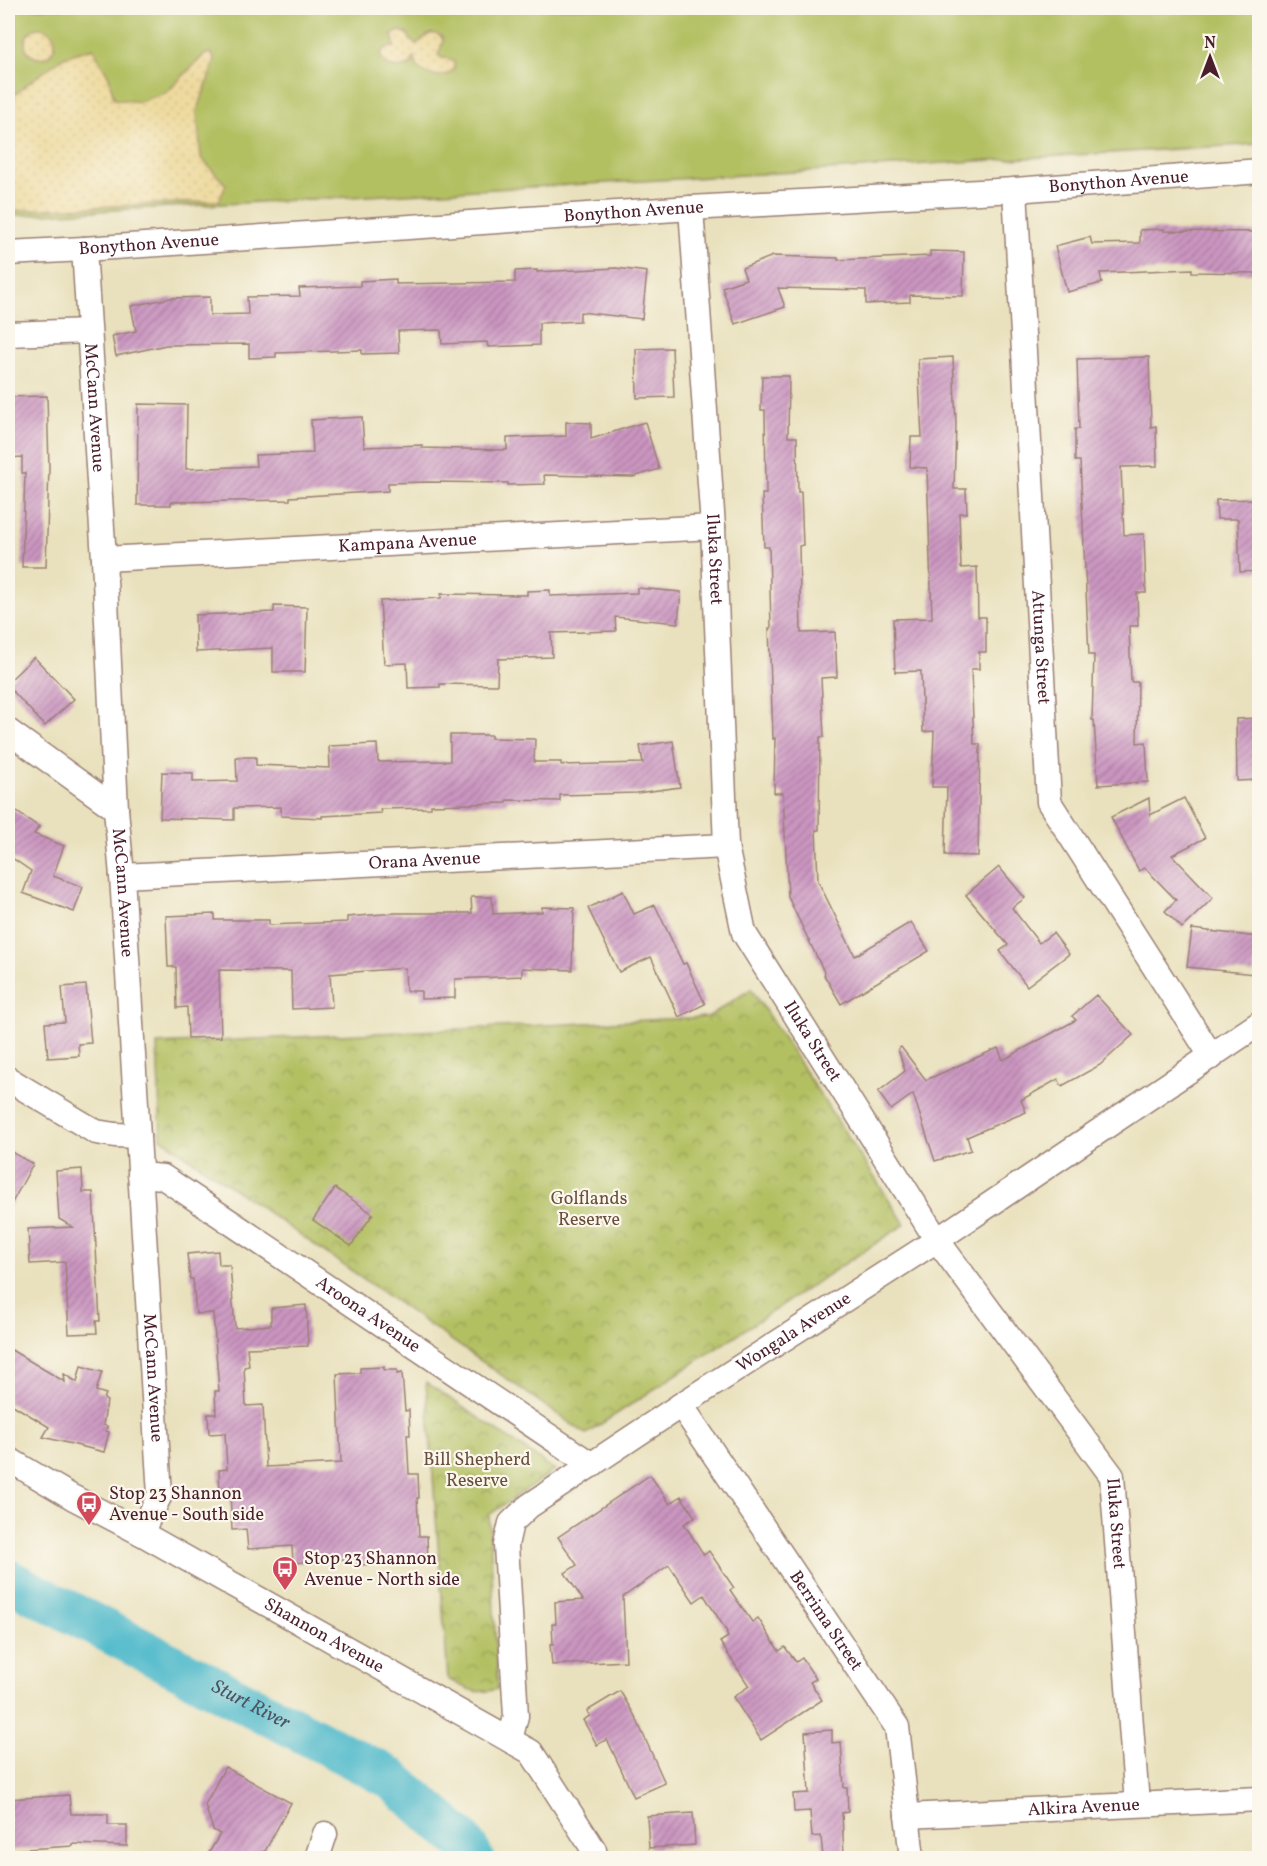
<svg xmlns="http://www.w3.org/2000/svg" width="1267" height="1866" font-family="Vollkorn,serif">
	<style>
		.grass { fill: #b3c062; stroke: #7e7046; stroke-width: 1.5 }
		.sand { fill: url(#sand-dots); stroke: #9c7c64; stroke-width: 1.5 }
		.park { fill: url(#park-crowns); stroke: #7e7046; stroke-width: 1.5 }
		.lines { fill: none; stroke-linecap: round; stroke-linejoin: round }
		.river { stroke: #4fbacb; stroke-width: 42 }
		.building { fill: url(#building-hatch) }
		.minor-casing { stroke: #9a8074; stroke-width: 27 }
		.minor { stroke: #fff; stroke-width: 24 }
		.labels { text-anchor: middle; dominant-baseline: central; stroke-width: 4.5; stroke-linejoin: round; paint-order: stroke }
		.street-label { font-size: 18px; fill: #4a1f2b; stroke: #fbf7ec }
		.park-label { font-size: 18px; fill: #6a4f3c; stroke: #fbf7ec }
		.poi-label { font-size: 18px; fill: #4a1f2b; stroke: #fbf7ec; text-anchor: start }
		.water-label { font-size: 20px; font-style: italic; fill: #4c5563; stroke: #fbf7ec }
	</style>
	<defs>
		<pattern id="sand-dots" width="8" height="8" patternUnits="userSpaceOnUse" patternTransform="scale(1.5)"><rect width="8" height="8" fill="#eeda9e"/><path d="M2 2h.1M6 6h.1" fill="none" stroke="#cebb88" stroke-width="1.8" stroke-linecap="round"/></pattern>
		<pattern id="park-crowns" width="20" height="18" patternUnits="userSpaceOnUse" patternTransform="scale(1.5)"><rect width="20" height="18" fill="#b3c062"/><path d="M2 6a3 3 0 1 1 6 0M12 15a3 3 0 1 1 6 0" fill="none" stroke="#949b51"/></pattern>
		<pattern id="building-hatch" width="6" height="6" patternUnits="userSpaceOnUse" patternTransform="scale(1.5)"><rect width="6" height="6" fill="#cb96c1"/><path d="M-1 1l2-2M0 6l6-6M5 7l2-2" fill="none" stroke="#a77a9d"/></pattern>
	</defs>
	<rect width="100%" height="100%" fill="#fbf7ec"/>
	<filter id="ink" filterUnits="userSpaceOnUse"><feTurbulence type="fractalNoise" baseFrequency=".0167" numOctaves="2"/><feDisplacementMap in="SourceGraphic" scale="12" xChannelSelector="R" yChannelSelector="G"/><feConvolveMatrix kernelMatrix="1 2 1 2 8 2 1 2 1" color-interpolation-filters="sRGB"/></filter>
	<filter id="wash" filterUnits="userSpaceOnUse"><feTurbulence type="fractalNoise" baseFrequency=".008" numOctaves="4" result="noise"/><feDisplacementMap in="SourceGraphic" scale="24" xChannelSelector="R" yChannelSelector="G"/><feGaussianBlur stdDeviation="1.35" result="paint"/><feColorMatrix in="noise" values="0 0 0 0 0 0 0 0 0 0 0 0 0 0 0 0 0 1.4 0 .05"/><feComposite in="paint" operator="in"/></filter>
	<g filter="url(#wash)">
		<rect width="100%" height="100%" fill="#e9e1bd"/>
		<!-- grass -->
		<path class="grass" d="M8,8H1259V144L660,180L8,216Z"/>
		<!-- sand -->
		<g class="sand">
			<circle cx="40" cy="43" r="15"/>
			<path d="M399,31L407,33L411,41L416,44C428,39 426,28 442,37L443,42L438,55L442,58L451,59L454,62V69C445,80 428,76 418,68L414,57L411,65L398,68L388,66L381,58V53L385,48L395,47L392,35Z"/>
			<path d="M93,48L109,77L114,99L139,102L167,92L204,55L211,53L215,60L197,112L201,158L226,185L219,201L8,211V101L27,84L64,57Z"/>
		</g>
		<!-- park -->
		<g class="park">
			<path d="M751,989L905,1224L586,1434L161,1138L157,1044L708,1017Z"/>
			<path d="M426,1382L555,1470L489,1515L498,1689C474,1695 469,1690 448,1679Z"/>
		</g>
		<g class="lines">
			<!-- river -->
			<path class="river" id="s1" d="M8,1580L389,1777L462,1840L473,1858"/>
		</g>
		<g id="blocks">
			<!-- building -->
			<g class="building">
				<path d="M1164,229V231L1260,232V273L1192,272V269L1100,273L1102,283L1067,292L1055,246L1090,237L1092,244L1140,243V230Z"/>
				<path d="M930,251L964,252L963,296L910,295V302L866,304V290L778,288L785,307L735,324L722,287L746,279L742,268L773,256L838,258V260L930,256Z"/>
				<path d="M616,268L647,272L642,319L580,312V321L539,323V345L488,347L487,342L442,344L441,330L398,331L399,353L362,354V350L276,353V357L249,358V344L166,345L116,356L112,336L136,331L131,306L171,298L210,297V315L248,314L247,297L300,296L299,288L360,286V281L396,279V284L515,282V271L537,270V272Z"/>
				<path d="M672,348L674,397L637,398L636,349Z"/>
				<path d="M953,357L956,424L954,489H966L967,513H959L961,568L977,567L978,617H986V652H979V669H971L974,744H980L978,856L945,855L947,787H932L934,731L923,732L921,671L895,672L893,619L932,618L927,468L910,467L911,437H922L918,359Z"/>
				<path d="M1149,357L1151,427L1156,426L1157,466L1121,467L1124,535L1144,534L1146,593H1137L1138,626H1129L1131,682H1138L1137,743L1146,742L1148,782L1098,785L1094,720H1092L1094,655H1089L1080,461H1075V429H1079L1077,359Z"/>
				<path d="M762,376H789L788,437H797L798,492H801L803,545L799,546L801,633L835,632L837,677L821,678L824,737H820L819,830H816L818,881L855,956L911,922L929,951L841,1004L824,975L825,974L788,897L783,793H774L775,738L773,739L769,628H771L769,547H764L762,494H766L765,410H761Z"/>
				<path d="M47,396L49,467L46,567H22L25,473H22V457L8,458V397Z"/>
				<path d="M138,404L187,405L186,469L256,466L255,455L313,453L311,420L362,417L364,447L422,445V448L507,450V438L566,436V422L591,423V439L645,422L659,469L633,477L544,475L545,484L508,485V483L428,482L388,483V491L290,497V500L171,502V505H137Z"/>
				<path d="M1260,499V571L1240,572L1238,519H1217L1216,500Z"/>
				<path d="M637,588L681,592L678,623L615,617L616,631L551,633L552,657L498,659L497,685L440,684V687L408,688L407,663L384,664L380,601L441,598V594L527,595V591L550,590V596L637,593Z"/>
				<path d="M274,606L307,607L305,672H273V648L196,652L195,615L274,612Z"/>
				<path d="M34,657L74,699L45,726L8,686V682Z"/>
				<path d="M1260,718V780L1237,781L1236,719Z"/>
				<path d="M450,735H491V738L535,739L534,762H561V765L643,763L640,746L673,741L680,787L637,793L560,795V801L507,800V803L431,805V808L380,809L381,813L322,816V818L281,816V807L234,808V820L160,818L162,772L193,773V782L237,781L236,757H256V765L330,768L329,746L377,744L378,762L450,761Z"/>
				<path d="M1149,798L1150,815L1184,798L1205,838L1172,855L1213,898L1182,928L1165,911L1176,900L1145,868L1139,871L1111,817Z"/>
				<path d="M8,806L39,827L34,834L64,846L53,876L83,887L74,912L23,893L31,871L8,855Z"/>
				<path d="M999,867L1025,898L1012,908L1039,943L1053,933L1069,954L1027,986L1000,951L1008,945L966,895Z"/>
				<path d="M623,891L634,914L655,905L683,964L686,963L705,1004L679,1017L651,957L619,972L588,908Z"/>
				<path d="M471,897H492L493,914L542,912V907L574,908L572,970L522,968V976L455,979V998L421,999V991H406L405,968L330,974L332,1007L292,1009L291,971L219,970L221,1037L188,1038L187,1007L177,1008L176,967H168L166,916L215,914V920H269V925L347,922V917L396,913H472Z"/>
				<path d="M1192,929L1258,937L1254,974L1187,967Z"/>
				<path d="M86,985L91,1043L78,1044L79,1056L48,1058L45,1023L65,1022L62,987Z"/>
				<path d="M1096,995L1133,1035L1100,1065L1062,1086L1058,1079L1021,1100L1026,1112L967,1137L971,1150L935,1161L913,1094L891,1110L878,1092L905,1071L898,1049L901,1047L926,1080L998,1048L1003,1060L1076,1020L1072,1016Z"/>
				<path d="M8,1150L33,1164L8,1210Z"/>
				<path d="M82,1169L83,1192H93L100,1321H96L97,1333L69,1334L65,1262L30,1264L28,1229L73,1227L59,1219L56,1171Z"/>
				<path d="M335,1188L373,1214L351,1246L313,1220Z"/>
				<path d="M218,1251L219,1265H230L235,1328L271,1325V1310L272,1308L306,1305L308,1346L247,1348L249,1366L244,1367L246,1406L263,1405L266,1467L341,1463L337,1374L360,1373V1368L384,1367V1370H397V1374L402,1373L405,1411L409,1410L410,1435H407L409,1474H418L419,1498H417L419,1536H427L428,1561L357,1565V1558L293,1563L292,1546L248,1549L246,1529L232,1530L230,1494L220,1495L219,1470L227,1469L225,1433L209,1434L208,1414H216L215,1391H219L213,1313L196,1314L193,1279H190L187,1254Z"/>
				<path d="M8,1348L65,1382L64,1374L77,1382L81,1366L102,1372L96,1391L106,1394L104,1399L107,1401L103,1425L107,1426L106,1431L109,1432L104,1452L43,1437L49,1427L8,1402Z"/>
				<path d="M650,1475L670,1504L681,1496L695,1517L684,1524L704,1555L709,1551L734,1588L730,1590L752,1622L758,1618L779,1651L785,1647L796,1662L802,1658L816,1679L810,1682L822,1700L761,1740L733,1697L749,1686L720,1642L728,1637L726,1633L727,1632L704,1595L694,1602L669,1565L623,1597L626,1661L552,1665L550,1644H553L552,1624H556L555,1602L583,1600L565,1573L577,1565L558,1537Z"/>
				<path d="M620,1691L635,1716L665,1783L634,1797L607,1739L597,1745L583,1720L590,1716L587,1711Z"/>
				<path d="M832,1730V1743L841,1742L844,1788H847L848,1812L842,1813L844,1858H823L821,1836L812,1837L810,1811L794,1812L793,1794L809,1793L805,1732Z"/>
				<path d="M225,1767L291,1803L265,1851L237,1858H206L220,1834L213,1830L205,1805Z"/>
				<path d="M69,1795L71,1814H108V1825H127V1846L72,1844L73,1846L10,1850L8,1799Z"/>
				<path d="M693,1813L695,1845L649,1848L647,1816Z"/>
			</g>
		</g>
	</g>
	<g filter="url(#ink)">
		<use href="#blocks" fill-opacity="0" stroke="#9a8074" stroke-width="1.5"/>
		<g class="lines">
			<defs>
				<g id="minor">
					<path id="s2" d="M1015,190L1049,802L1212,1057"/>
					<path id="s3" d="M691,208L713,527L726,846L744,933L937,1240L1112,1476L1137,1804"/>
					<path id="s4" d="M84,249L104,559L116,809L122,876L160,1495L141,1533"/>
					<path id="s5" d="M8,253L84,249L691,208L1015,190L1260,171"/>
					<path d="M8,334L89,331"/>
					<path id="s6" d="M104,559L713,527"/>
					<path d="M8,731L116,809"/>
					<path id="s7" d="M122,876L726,846"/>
					<path d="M8,1079L96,1132L115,1135L138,1136"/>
					<path id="s8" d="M140,1175L163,1177L592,1465"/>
					<path id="s9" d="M681,1405L897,1727L912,1858"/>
					<path id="s10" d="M8,1459L72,1497L141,1533L531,1752L594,1850L595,1858"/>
					<path id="s11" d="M510,1740L516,1716L506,1545L511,1523L529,1506L681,1405L937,1240L1260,1023"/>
					<path id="s12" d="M907,1816L1260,1799"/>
					<path d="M317,1858L325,1834"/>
				</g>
			</defs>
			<!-- minor casing -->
			<use href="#minor" class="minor-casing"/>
			<!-- minor -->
			<use href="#minor" class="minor"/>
		</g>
	</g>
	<!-- icons -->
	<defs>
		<symbol id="bus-pin" viewBox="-11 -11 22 30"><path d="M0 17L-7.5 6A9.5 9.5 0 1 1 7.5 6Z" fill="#d1495b" stroke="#fbf7ec"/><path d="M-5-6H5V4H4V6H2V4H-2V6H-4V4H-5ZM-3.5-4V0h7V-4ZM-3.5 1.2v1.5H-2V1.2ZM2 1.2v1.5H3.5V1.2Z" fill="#fff"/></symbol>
	</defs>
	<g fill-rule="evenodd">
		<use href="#bus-pin" x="74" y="1489" width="30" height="40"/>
		<use href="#bus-pin" x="270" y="1554" width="30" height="40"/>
	</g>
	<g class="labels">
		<!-- street labels -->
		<g class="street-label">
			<text stroke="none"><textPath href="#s5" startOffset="1113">Bonython Avenue</textPath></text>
			<text stroke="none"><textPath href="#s5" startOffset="627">Bonython Avenue</textPath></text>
			<text stroke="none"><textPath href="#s5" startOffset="141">Bonython Avenue</textPath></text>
			<text stroke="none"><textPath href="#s4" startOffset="159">McCann Avenue</textPath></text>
			<text stroke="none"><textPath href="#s6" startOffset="304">Kampana Avenue</textPath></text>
			<text stroke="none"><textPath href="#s3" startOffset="352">Iluka Street</textPath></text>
			<text stroke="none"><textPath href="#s2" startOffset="458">Attunga Street</textPath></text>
			<text stroke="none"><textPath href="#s7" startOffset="303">Orana Avenue</textPath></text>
			<text stroke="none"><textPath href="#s4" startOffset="645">McCann Avenue</textPath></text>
			<text stroke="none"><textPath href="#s3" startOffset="856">Iluka Street</textPath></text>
			<text stroke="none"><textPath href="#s8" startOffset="270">Aroona Avenue</textPath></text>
			<text stroke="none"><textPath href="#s11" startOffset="560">Wongala Avenue</textPath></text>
			<text stroke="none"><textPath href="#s4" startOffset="1131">McCann Avenue</textPath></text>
			<text stroke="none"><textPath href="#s3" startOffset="1432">Iluka Street</textPath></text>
			<text stroke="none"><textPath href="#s9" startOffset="260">Berrima Street</textPath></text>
			<text stroke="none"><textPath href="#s10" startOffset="362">Shannon Avenue</textPath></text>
			<text stroke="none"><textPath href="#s12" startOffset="177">Alkira Avenue</textPath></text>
		</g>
		<!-- park labels -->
		<g class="park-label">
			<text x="589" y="1199">Golflands<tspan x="589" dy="21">Reserve</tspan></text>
			<text x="477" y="1460">Bill Shepherd<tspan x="477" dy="21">Reserve</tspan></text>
		</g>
		<!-- poi labels -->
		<g class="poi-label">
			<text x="109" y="1494">Stop 23 Shannon<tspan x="109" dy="21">Avenue - South side</tspan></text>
			<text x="304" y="1559">Stop 23 Shannon<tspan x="304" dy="21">Avenue - North side</tspan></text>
		</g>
		<!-- water labels -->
		<g class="water-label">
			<text stroke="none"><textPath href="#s1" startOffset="273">Sturt River</textPath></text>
		</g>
	</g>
	<!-- margin -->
	<rect width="1267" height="1866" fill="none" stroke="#fbf7ec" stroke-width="30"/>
	<!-- north arrow -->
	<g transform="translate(1210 57)" stroke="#fbf7ec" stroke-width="4.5" paint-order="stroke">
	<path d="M0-4.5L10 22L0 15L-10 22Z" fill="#4a1f2b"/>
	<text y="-9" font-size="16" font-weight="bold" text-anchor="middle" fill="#4a1f2b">N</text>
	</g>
</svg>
